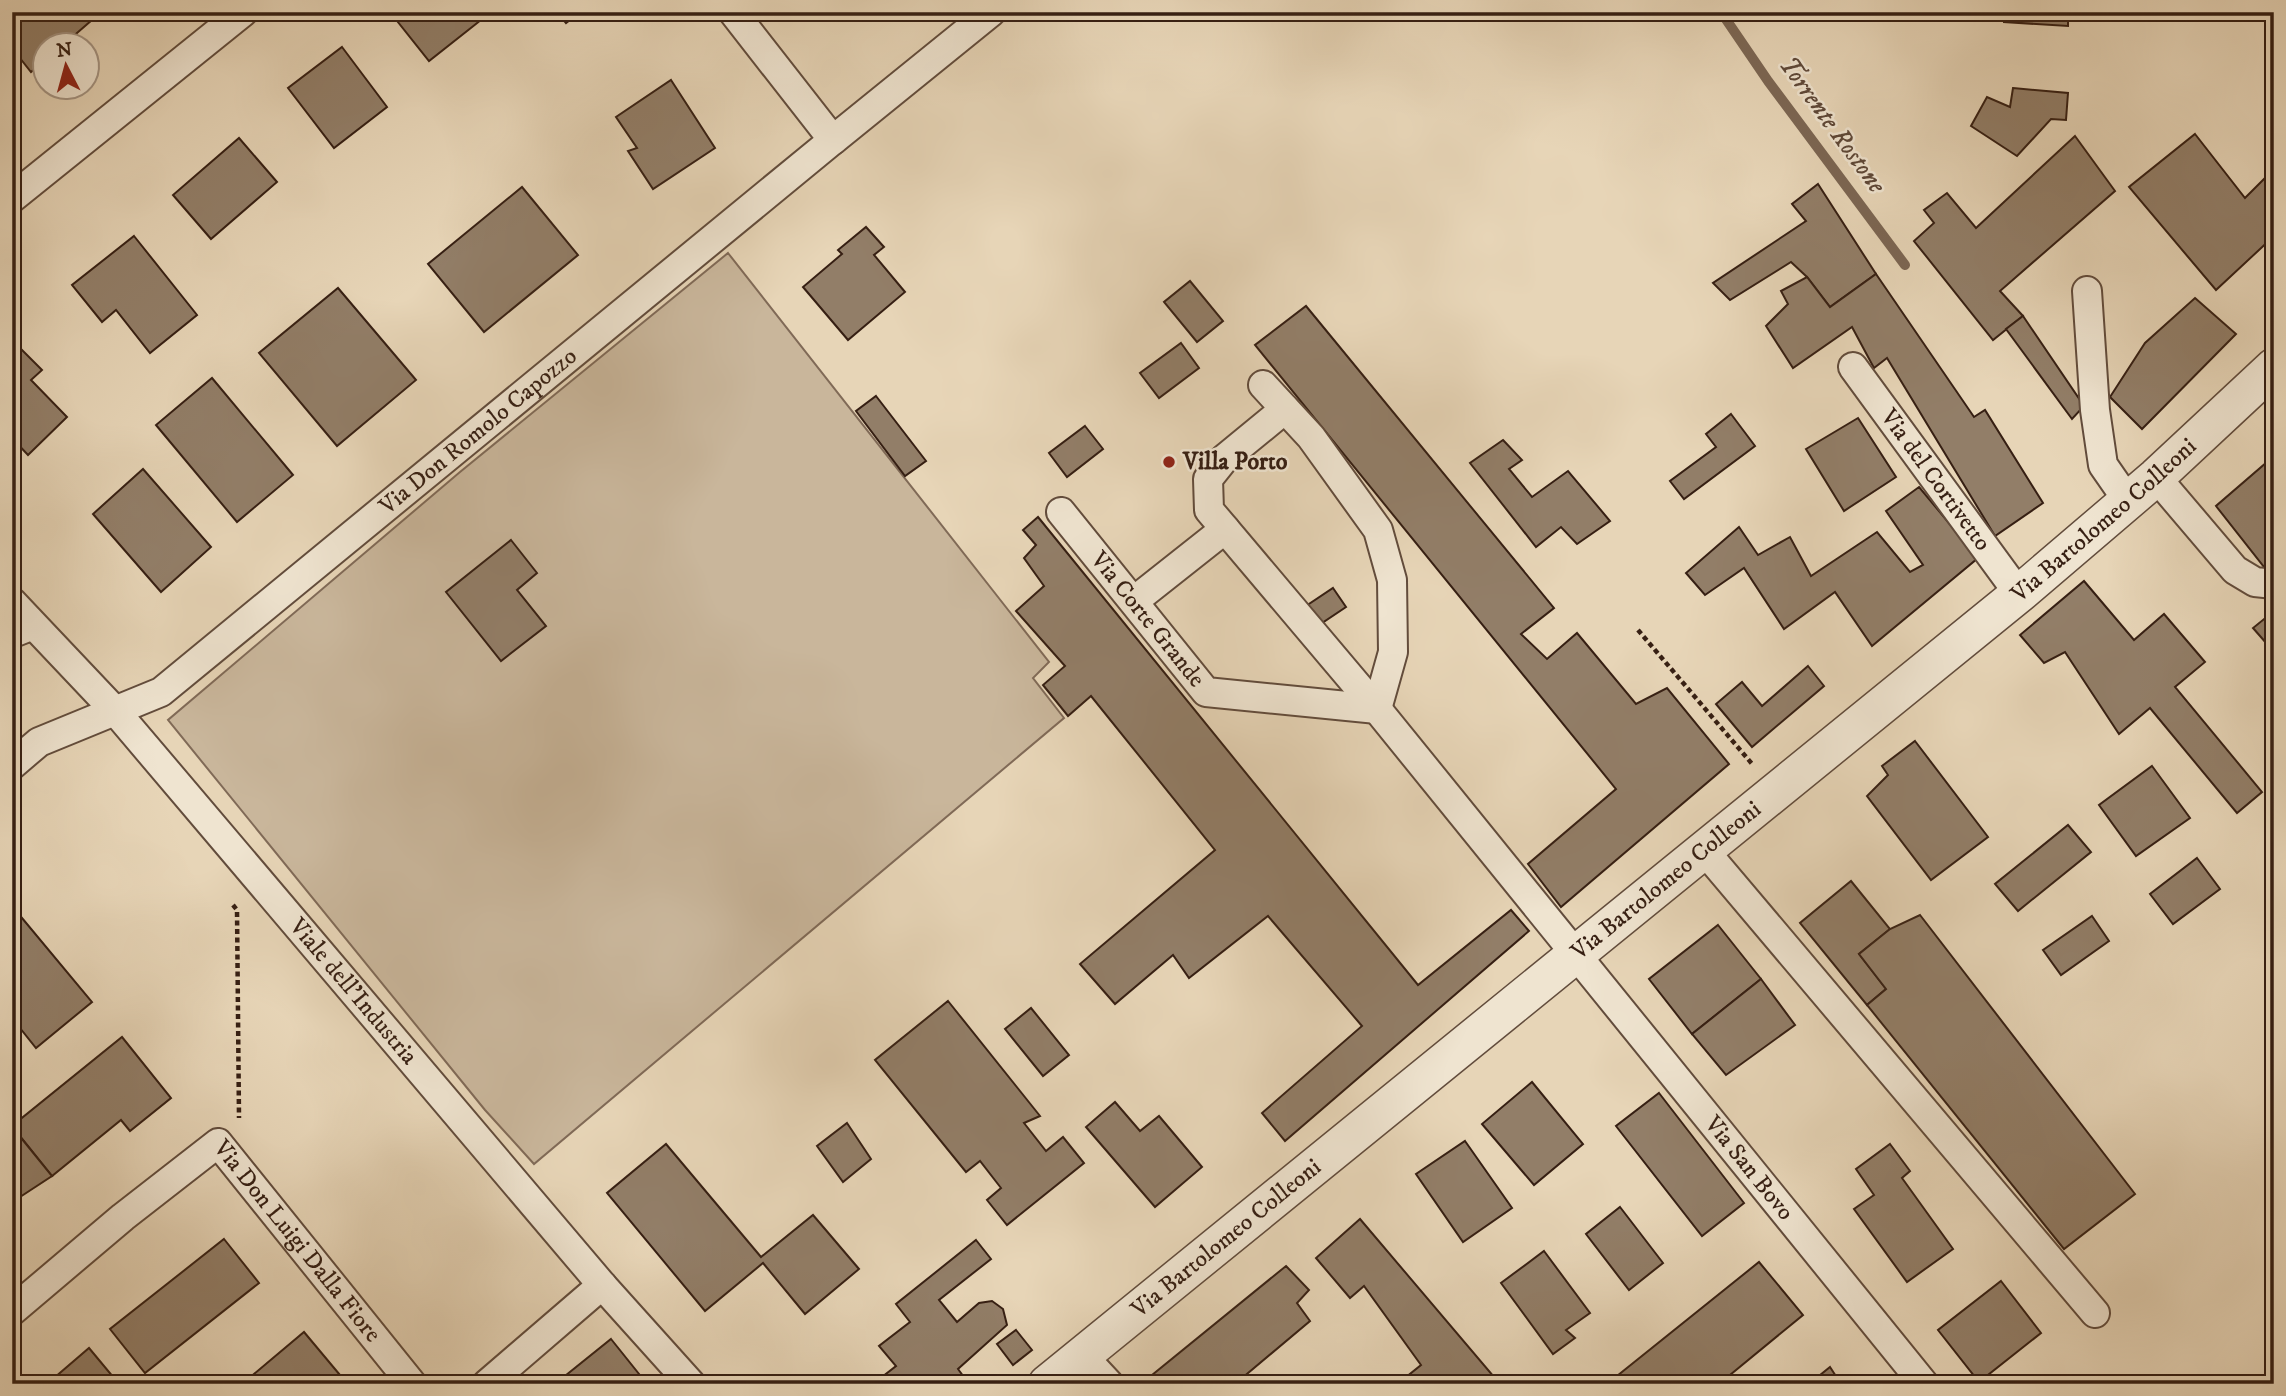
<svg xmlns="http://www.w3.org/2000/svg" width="2286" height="1396" font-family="'IM FELL DW Pica',serif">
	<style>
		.green { fill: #c9b69b; stroke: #806a57; stroke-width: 2 }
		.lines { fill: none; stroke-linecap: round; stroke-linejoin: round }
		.stream { stroke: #7c6754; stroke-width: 10 }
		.building { fill: #927e68; stroke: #361f13; stroke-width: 2 }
		.service-casing { stroke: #624c3c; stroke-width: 18 }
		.minor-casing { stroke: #624c3c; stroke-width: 32 }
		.tertiary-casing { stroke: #624c3c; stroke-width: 40 }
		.path { stroke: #361f13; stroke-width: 4.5; stroke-dasharray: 5 3.5; stroke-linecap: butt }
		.service { stroke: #efe4d0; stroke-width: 14 }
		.minor { stroke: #efe4d0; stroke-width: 28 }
		.tertiary { stroke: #efe4d0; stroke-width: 37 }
		.poi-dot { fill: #8f2418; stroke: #efe4d0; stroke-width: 2.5 }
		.labels { text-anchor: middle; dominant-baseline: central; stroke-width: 5; stroke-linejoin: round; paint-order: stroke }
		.street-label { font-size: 24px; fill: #361f13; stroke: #efe4d0 }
		.poi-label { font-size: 24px; font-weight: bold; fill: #361f13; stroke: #efe4d0; text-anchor: start }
		.water-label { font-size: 26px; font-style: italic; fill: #5f4939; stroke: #efe4d0 }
	</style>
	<rect width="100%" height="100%" fill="#e7d5b7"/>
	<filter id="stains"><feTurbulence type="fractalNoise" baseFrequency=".00286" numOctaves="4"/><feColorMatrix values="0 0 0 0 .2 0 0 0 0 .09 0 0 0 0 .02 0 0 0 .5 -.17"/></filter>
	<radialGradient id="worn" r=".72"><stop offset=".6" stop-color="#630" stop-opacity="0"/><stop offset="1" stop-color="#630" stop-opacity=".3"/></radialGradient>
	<!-- green -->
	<path class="green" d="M728,253L1049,662L1033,678L1064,718L534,1164L485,1110L168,720L460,472Z"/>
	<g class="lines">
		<!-- stream -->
		<path class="stream" d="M1721,12L1768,81L1905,265"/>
	</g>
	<!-- building -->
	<g class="building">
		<path d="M12,12H100V13L62,46H46V59L31,72L12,48Z"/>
		<path d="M390,12H484L486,16L429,61Z"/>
		<path d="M557,12H580L566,23Z"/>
		<path d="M2004,12H2068V26L2004,22Z"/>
		<path d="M342,47L387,107L334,148L288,88Z"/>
		<path d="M671,80L715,148L653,189L628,151L637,148L616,117Z"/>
		<path d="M2013,88L2068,93L2066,120L2051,119L2017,156L1971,126L1987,97L2010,107Z"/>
		<path d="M2195,134L2245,198L2274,169V236L2216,290L2129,187Z"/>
		<path d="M2075,136L2115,191L2000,291L2023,316L1993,340L1914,241L1934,223L1924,210L1947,193L1976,228Z"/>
		<path d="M239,138L277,182L211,239L173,195Z"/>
		<path d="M1818,184L1876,274L1830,307L1807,277L1791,262L1730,300L1713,283L1806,221L1792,204Z"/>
		<path d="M522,187L578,255L484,332L428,264Z"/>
		<path d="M866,227L884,247L874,255L905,292L848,340L803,287L842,254L838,250Z"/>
		<path d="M134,236L197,315L150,353L116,310L102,322L72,285Z"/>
		<path d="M1876,274L1974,417L1985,410L2043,503L1995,536L1887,358L1874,368L1852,327L1793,368L1766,326L1788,304L1781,291L1807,277L1830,307Z"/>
		<path d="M1190,281L1223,321L1197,342L1164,302Z"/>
		<path d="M338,288L416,380L337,446L259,353Z"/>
		<path d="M2195,298L2236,334L2142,429L2110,397L2145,343Z"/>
		<path d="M1306,306L1554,608L1521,634L1547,659L1577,633L1636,704L1667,688L1729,764L1561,907L1528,864L1616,789L1255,345Z"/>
		<path d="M2023,316L2084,406L2072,419L2006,329Z"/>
		<path d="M12,340L42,370L31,380L67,417L28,455L12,438Z"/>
		<path d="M1181,343L1199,368L1159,398L1140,373Z"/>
		<path d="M212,378L293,475L237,522L156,425Z"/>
		<path d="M876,396L926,461L905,476L856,411Z"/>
		<path d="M1731,414L1755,446L1684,499L1670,481L1716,447L1706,434Z"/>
		<path d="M1858,418L1896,477L1844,511L1806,449Z"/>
		<path d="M1085,426L1103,449L1067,477L1049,453Z"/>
		<path d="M1503,440L1522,460L1509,469L1532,497L1568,471L1610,521L1577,544L1561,527L1536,547L1470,463Z"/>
		<path d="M2274,456V567L2268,572L2216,506Z"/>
		<path d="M143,469L211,547L161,592L93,514Z"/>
		<path d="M1919,487L1978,558L1872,646L1835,592L1784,629L1744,568L1705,595L1686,573L1739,527L1758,555L1790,537L1811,576L1877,532L1910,572L1923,565L1886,511Z"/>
		<path d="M1038,517L1418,985L1511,910L1529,931L1285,1141L1262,1113L1362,1026L1268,916L1189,978L1173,955L1115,1004L1080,964L1215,850L1091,696L1068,716L1043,685L1065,666L1016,611L1044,586L1024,558L1036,545L1023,530Z"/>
		<path d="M511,540L537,573L517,590L546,626L501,661L446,592Z"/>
		<path d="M2084,581L2134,640L2164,614L2205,662L2175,687L2262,792L2237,813L2150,708L2119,734L2065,652L2044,663L2020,635Z"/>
		<path d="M1333,588L1346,607L1316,627L1303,608Z"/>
		<path d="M2274,611V652L2253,628Z"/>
		<path d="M1808,666L1824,686L1752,747L1716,704L1742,682L1762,706Z"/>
		<path d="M1915,741L1988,837L1931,880L1867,796L1888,775L1882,766Z"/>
		<path d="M2152,766L2190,818L2136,856L2099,805Z"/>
		<path d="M2068,825L2091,852L2018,911L1995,884Z"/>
		<path d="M2197,858L2220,889L2173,924L2150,894Z"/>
		<path d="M1851,881L1890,929L1859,954L1886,989L1867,1005L1800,923Z"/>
		<path d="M12,906L92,1002L36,1048L12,1018Z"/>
		<path d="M1920,915L2135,1194L2064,1249L1867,1005L1886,989L1859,954L1890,929Z"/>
		<path d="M2092,916L2109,941L2061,975L2043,950Z"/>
		<path d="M1718,925L1761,979L1692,1034L1649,979Z"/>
		<path d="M1761,979L1795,1025L1726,1075L1692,1034Z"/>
		<path d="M948,1001L1040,1116L1024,1123L1046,1151L1063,1137L1084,1163L1007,1225L987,1200L1001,1188L980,1161L966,1172L875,1060Z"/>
		<path d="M1031,1008L1069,1055L1043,1076L1005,1029Z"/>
		<path d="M122,1037L171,1098L130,1131L121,1120L52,1176L12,1126Z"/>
		<path d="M1532,1082L1583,1144L1534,1185L1482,1124Z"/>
		<path d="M1659,1093L1744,1203L1702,1236L1616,1126Z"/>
		<path d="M1115,1102L1140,1131L1159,1116L1202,1167L1155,1207L1086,1127Z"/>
		<path d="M847,1123L871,1159L843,1182L817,1146Z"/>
		<path d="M22,1139L52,1176L20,1197L12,1188V1147Z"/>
		<path d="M1465,1141L1512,1208L1463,1242L1416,1174Z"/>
		<path d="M666,1144L761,1257L813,1215L859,1269L805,1314L763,1263L705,1311L607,1193Z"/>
		<path d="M1890,1144L1910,1171L1902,1178L1953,1249L1907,1282L1854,1209L1874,1195L1856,1169Z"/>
		<path d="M1620,1207L1663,1263L1629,1290L1586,1234Z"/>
		<path d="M1360,1219L1500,1384H1410L1405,1378L1421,1365L1364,1286L1350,1298L1316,1258Z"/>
		<path d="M224,1239L259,1283L145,1373L110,1329Z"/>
		<path d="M976,1240L991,1259L939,1300L957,1322L979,1303L992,1301L1003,1309L1007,1325L958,1369L969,1384H873L896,1366L879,1346L910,1322L896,1304Z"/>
		<path d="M1544,1251L1590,1313L1566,1330L1575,1338L1553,1354L1501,1283Z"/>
		<path d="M1759,1262L1803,1315L1719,1384H1607Z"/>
		<path d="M1286,1266L1309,1290L1297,1303L1310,1321L1235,1384H1141Z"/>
		<path d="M2001,1281L2041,1333L1979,1382L1938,1330Z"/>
		<path d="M1016,1330L1032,1350L1013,1365L997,1344Z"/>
		<path d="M304,1332L345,1381L342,1384H242Z"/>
		<path d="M611,1339L647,1384H555Z"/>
		<path d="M89,1348L119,1384H47Z"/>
		<path d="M1830,1367L1841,1384H1809Z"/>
	</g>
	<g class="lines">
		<defs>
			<path id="service" d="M12,641L37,631"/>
			<g id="minor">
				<path d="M833,140L991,12"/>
				<path d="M12,198L243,12"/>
				<path d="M2087,291L2095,410L2103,465L2128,501"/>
				<path id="s1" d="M1853,367L2019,594"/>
				<path d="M1263,385L1311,437L1378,530L1392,580L1393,652L1377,709"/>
				<path id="s2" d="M1285,409L1224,459L1208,479L1209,510L1377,709L1924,1384"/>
				<path d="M2156,477L2235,570L2255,582L2274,584"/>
				<path id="s3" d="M1061,512L1206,692L1377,709"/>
				<path d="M1134,601L1225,529"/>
				<path id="s4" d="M12,602L117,713L602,1285L691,1384"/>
				<path id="s5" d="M12,765L39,742L161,692L833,140L733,12"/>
				<path d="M1703,849L2095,1313"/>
				<path id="s6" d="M12,1311L123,1217L218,1143L412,1384"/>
				<path d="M1082,1355L1109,1384"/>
				<path d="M487,1384L602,1285"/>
			</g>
			<g id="tertiary">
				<path id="s7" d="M1047,1384L2019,594L2156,477L2274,367"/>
			</g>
		</defs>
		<!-- service casing -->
		<use href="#service" class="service-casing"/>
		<!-- minor casing -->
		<use href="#minor" class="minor-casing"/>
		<!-- tertiary casing -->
		<use href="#tertiary" class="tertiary-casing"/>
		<!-- path -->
		<g class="path">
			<path d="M1638,630L1753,765"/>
			<path d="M233,905L237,910L239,1118"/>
		</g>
		<!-- service -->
		<use href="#service" class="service"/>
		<!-- minor -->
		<use href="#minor" class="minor"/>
		<!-- tertiary -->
		<use href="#tertiary" class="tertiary"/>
	</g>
	<!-- markers -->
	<circle class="poi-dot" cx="1169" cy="462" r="7"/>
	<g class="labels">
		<!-- street labels -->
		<g class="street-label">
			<text stroke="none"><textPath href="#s5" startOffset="578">Via Don Romolo Capozzo</textPath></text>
			<text stroke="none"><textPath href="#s1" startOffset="140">Via del Cortivetto</textPath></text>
			<text stroke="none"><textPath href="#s7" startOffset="1365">Via Bartolomeo Colleoni</textPath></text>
			<text stroke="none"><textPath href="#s3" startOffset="138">Via Corte Grande</textPath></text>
			<text stroke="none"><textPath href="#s7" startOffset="798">Via Bartolomeo Colleoni</textPath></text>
			<text stroke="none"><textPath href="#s4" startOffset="518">Viale dell'Industria</textPath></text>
			<text stroke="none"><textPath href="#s2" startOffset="987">Via San Bovo</textPath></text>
			<text stroke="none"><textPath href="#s7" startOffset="231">Via Bartolomeo Colleoni</textPath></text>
			<text stroke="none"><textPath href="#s6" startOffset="392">Via Don Luigi Dalla Fiore</textPath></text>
		</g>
		<!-- poi labels -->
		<g class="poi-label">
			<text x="1183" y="462">Villa Porto</text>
		</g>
		<!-- water labels -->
		<g class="water-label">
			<text transform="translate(1832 125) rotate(54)">Torrente Rostone</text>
		</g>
	</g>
	<!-- margin -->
	<rect width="2286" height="1396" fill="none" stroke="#e7d5b7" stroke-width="42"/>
	<rect x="14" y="14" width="2258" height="1368" fill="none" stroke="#361f13" stroke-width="3.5"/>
	<rect x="21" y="21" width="2244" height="1354" fill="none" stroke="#361f13" stroke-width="2"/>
	<!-- north arrow -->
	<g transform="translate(66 66) rotate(354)"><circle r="33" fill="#efe4d0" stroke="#a59584" stroke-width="2"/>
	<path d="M0-5L12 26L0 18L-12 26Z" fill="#8f2418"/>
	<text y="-10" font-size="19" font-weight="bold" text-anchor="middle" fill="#361f13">N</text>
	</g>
	<rect width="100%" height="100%" filter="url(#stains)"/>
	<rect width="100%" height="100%" fill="url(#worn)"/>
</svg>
